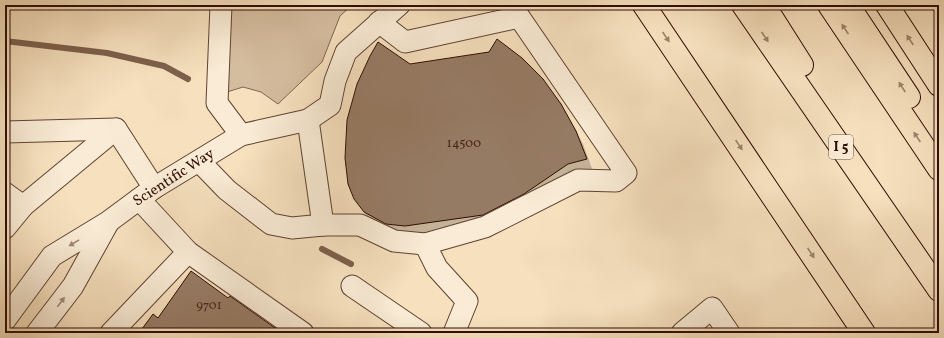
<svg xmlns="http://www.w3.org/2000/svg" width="944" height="338" font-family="Vollkorn,serif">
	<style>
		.green { fill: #d4bc9e; stroke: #816450 }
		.shadow { fill: #0003 }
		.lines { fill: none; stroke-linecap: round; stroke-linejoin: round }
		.stream { stroke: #7d604c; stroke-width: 6 }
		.building { fill: #967b64; stroke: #2e0d02 }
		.minor-casing { stroke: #604231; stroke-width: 23 }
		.highway-casing { stroke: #2e0d02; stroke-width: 24 }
		.minor { stroke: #f9ebd5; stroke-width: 21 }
		.highway { stroke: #f6e0be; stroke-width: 22 }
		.oneway { fill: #9c8169 }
		.oneway2 { fill: #9e8776 }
		.labels { text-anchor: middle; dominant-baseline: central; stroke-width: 3; stroke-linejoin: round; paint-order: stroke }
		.number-label { font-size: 13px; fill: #48281a }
		.shield { fill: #f9ebd5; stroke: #6b5041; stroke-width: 1 }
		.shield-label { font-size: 14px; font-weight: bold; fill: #2e0d02 }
		.street-label { font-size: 15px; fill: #2e0d02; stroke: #f9ebd5 }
	</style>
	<rect width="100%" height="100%" fill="#f6e0be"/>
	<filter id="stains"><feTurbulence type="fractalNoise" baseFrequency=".005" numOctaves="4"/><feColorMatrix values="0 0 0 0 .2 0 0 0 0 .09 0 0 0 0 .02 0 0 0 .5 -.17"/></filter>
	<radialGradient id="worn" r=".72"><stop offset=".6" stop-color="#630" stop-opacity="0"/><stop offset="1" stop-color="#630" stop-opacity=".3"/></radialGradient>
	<!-- green -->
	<path class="green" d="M230,5H352L340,16L322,62L278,104L261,92L243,87L227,92Z"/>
	<!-- shadow -->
	<path class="shadow" d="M410,65L561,104L583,144L593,171L531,205L413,237L372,224L355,199Z"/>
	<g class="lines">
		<!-- stream -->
		<g class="stream">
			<path d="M5,41L107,53L164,66L188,79"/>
			<path d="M322,249L351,264"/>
		</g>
	</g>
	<!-- building -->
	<g class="building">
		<path d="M497,39L522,58L543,79L561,104L576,131L587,159L568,164L524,194L483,215L405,226L386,224L364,212L354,199L348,184L345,158L347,120L357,84L370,56L378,42L410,64L489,52Z"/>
		<path d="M191,271L228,298L230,296L282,333H139L153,314L158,318Z"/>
	</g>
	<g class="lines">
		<defs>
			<g id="minor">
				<path d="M221,5L217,103L241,135"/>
				<path d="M379,22L405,42L519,17"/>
				<path d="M308,120L330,105L335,81L346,52L399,5"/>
				<path d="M5,132L116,129L154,188"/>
				<path d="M5,193L23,206L116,129"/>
				<path d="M139,199L188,252L303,333"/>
				<path d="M323,225H360L394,241L425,244L485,227L578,180L616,181L626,173L511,5"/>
				<path d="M5,228L23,206"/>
				<path d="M425,244L437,268L467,301L454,333"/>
				<path d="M352,286L421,333"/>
				<path d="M5,320L52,256L108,222L154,188L241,135L308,120L323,225L292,228L271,224L227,190L199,161"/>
				<path d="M37,333L73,286L108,223"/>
				<path d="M111,333L188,252"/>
				<path d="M682,333L712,308L729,333"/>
			</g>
			<g id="highway">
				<path d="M644,5L864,333"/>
				<path d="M743,5L939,290"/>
				<path d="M764,5L802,65"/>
				<path d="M829,5L939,169"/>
				<path d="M848,5L909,97"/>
				<path d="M887,5L939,85"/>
			</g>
		</defs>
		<!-- minor casing -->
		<use href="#minor" class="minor-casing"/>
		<!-- highway casing -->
		<use href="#highway" class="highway-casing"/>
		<!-- minor -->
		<use href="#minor" class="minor"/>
		<!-- highway -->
		<use href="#highway" class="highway"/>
	</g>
	<!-- one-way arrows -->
	<defs><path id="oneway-solid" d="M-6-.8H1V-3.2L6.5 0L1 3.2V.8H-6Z"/></defs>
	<g class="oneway">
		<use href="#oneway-solid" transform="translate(845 29) rotate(-124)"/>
		<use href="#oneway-solid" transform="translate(666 37) rotate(56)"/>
		<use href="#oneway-solid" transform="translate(765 37) rotate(56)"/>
		<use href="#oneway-solid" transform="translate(910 40) rotate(-123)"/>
		<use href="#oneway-solid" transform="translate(902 87) rotate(-123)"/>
		<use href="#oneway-solid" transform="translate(917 137) rotate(-124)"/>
		<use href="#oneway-solid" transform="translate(739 145) rotate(56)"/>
		<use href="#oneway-solid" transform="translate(811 253) rotate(56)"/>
	</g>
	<g class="oneway2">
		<use href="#oneway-solid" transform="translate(74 243) rotate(149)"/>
		<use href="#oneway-solid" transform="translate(61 302) rotate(-53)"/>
	</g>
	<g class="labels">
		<!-- number labels -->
		<g class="number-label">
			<text x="464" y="144">14500</text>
			<text x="209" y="306">9701</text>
		</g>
		<!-- shield labels -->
		<rect class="shield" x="829" y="135" width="24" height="24" rx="3"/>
		<g class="shield-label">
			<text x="841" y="147">I 5</text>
		</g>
		<!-- street labels -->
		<g class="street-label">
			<text transform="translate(174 178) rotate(-33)">Scientific Way</text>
		</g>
	</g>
	<!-- margin -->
	<rect width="944" height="338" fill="none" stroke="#f6e0be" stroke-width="20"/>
	<rect x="6" y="6" width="932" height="326" fill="none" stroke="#2e0d02" stroke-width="2"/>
	<rect x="10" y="10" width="924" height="318" fill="none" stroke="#2e0d02"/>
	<rect width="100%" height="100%" filter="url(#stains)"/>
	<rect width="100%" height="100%" fill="url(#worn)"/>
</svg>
